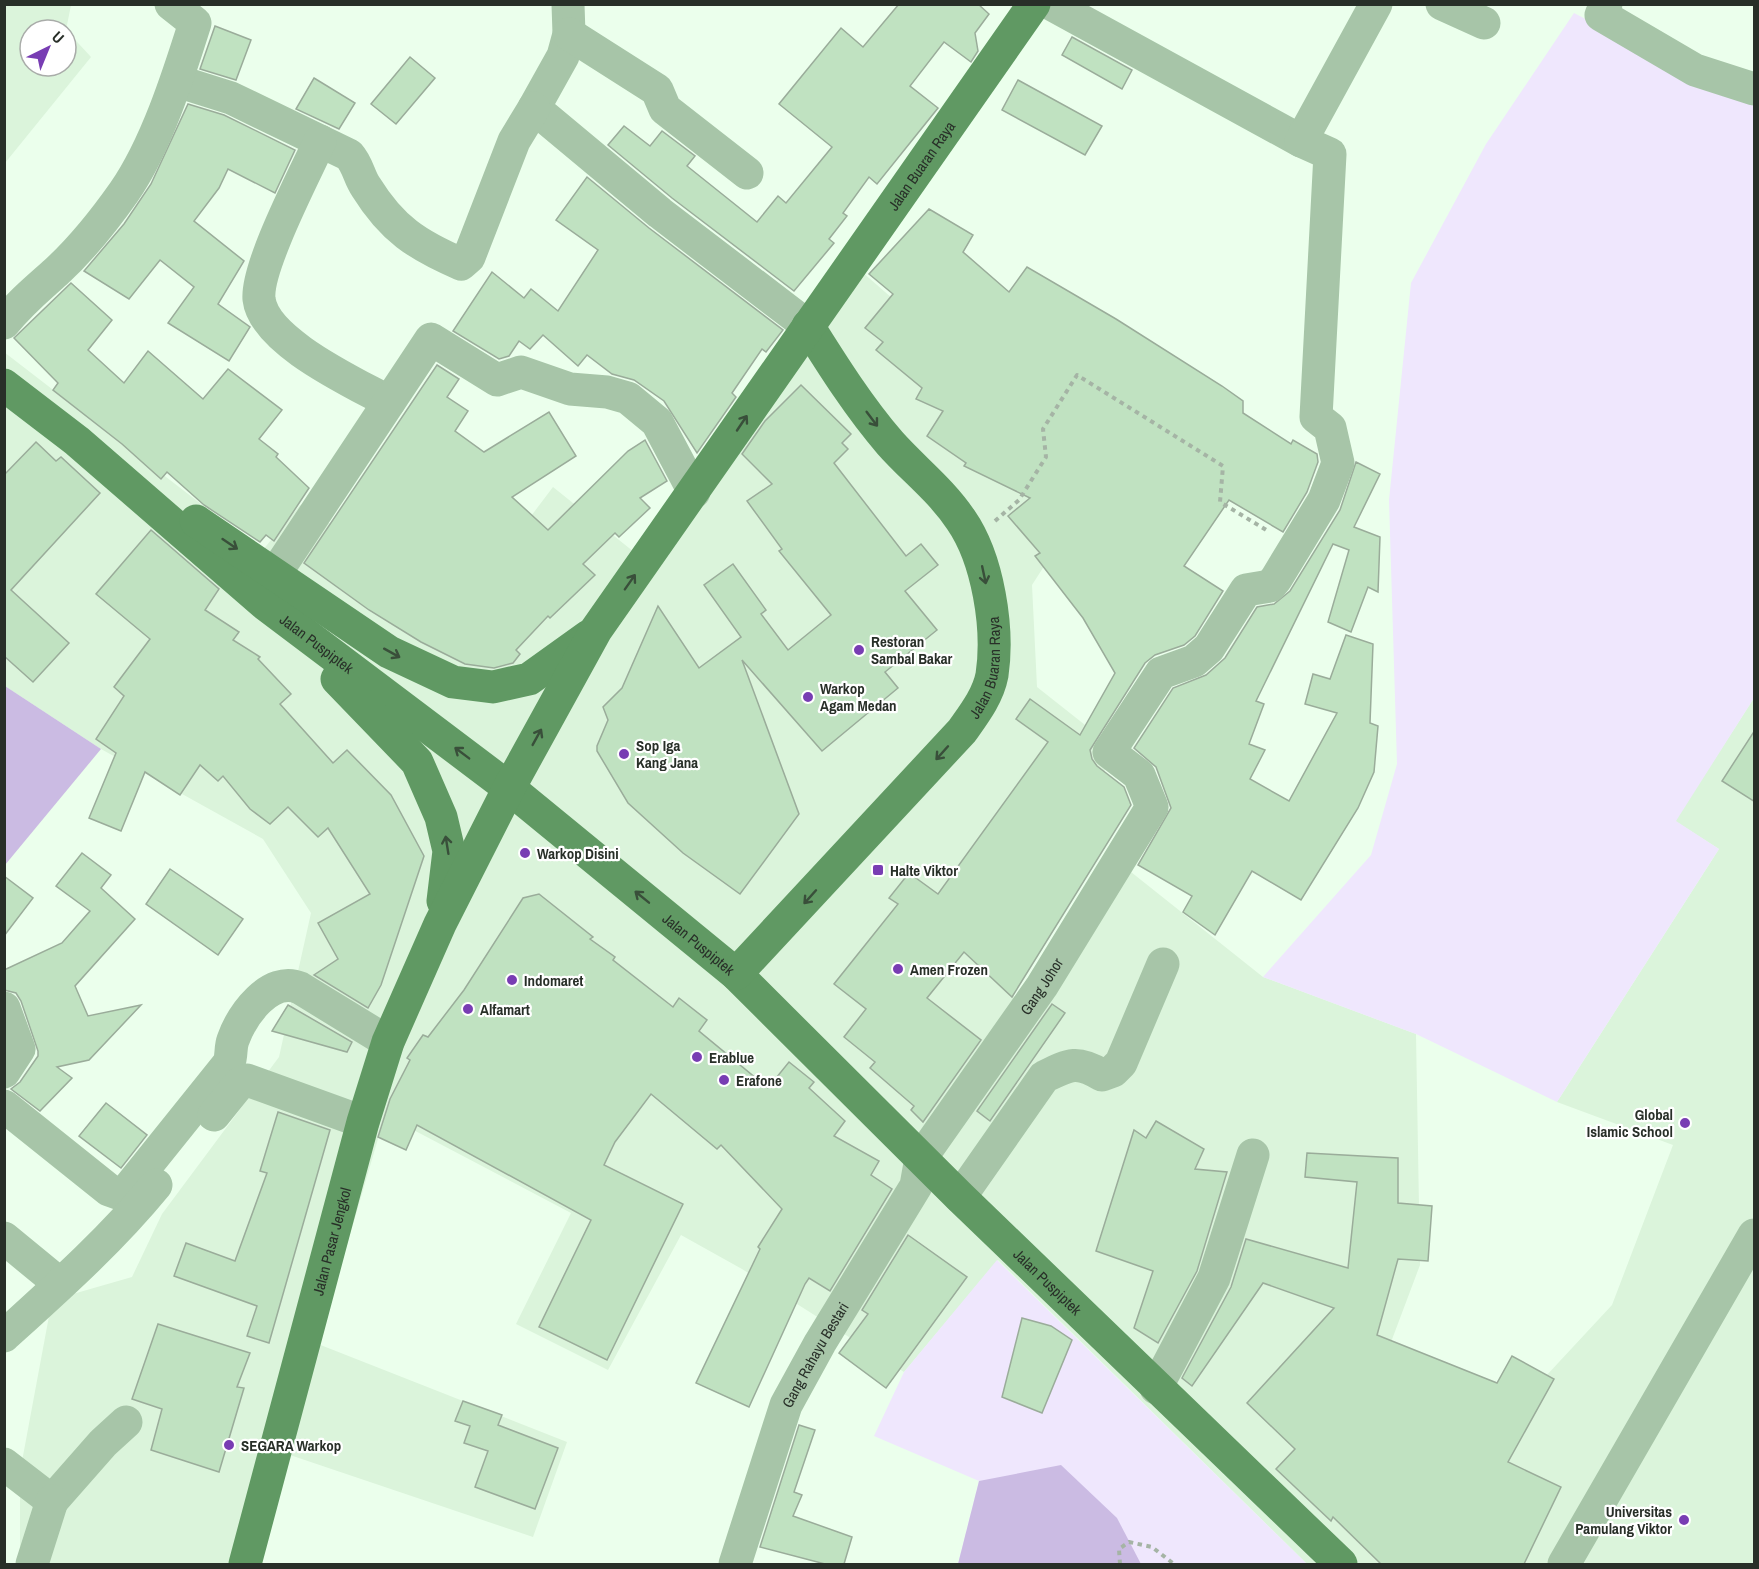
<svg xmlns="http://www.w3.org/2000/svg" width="1759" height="1569" font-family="'Archivo Narrow',sans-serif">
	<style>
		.built { fill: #dbf4db }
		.green { fill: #efe7fd }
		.forest { fill: #cbbbe3 }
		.building { fill: #c0e2c1; stroke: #9aac9a; stroke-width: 1.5 }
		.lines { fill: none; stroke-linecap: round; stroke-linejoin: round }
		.path { stroke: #a5b4a5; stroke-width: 4; stroke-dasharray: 4.5 4.5; stroke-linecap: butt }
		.minor { stroke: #a7c5a8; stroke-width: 33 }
		.major { stroke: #609963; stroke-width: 33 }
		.oneway { stroke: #394f3a }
		.poi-dot { fill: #783db3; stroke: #fff; stroke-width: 2 }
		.labels { text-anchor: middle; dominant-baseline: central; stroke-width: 4.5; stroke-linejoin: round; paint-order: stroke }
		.street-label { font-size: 15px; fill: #282f28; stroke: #fff }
		.poi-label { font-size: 15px; font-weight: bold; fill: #282f28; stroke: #fff; text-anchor: start }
	</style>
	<rect width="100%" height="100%" fill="#ebffec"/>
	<!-- built -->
	<g class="built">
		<path d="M5,4L71,5L66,30H30V66H66V30L91,57L5,163Z"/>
		<path d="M846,258L1100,479L1032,585L1037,687L1118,751L977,956L1027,1010L1131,872L1263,977L1416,1034L1420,1265L1376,1382L1452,1444L1513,1361L1546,1376L1612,1305L1673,1145L1557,1102L1719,849L1675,821L1754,698V1564H1307L998,1260L904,1372L742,1269L681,1235L608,1370L516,1324L571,1213L385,1115L318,1344L567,1442L533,1537L287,1454L259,1564H20V1472L52,1300L132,1277L162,1214L279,1057L311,913L263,839L101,749L5,686L4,352L262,551L300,505L463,606L553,487L634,552Z"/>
	</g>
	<!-- green -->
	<g class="green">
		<path d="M1574,13L1754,106V698L1676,821L1719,849L1557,1102L1416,1034L1263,977L1371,855L1397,764L1389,500L1411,283L1486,144Z"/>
		<path d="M997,1260L1307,1564H958L979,1481L874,1436L904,1372Z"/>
	</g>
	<!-- forest -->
	<g class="forest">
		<path d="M5,686L101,749L5,865Z"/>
		<path d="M1061,1465L1117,1518L1141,1564H958L979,1481Z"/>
	</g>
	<!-- building -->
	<g class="building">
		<path d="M899,4H978L989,14L975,33L978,51L971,62L944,42L910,86L938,108L877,184L869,177L843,213L847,216L829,239L834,243L794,291L672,198L608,145L624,126L650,146L662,131L695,156L687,166L757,222L778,196L786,203L832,147L779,104L841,28L863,47Z"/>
		<path d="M215,26L251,40L236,80L200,69Z"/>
		<path d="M1072,37L1132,70L1122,89L1062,55Z"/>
		<path d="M410,57L435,78L396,124L371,104Z"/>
		<path d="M314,78L355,103L339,129L296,109Z"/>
		<path d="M1018,80L1102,126L1085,155L1002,110Z"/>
		<path d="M188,104L224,115L295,150L275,193L228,169L219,188L194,221L244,261L218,304L250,327L229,361L168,323L194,287L160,260L129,299L84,271L124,224L151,184Z"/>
		<path d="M587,177L649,228L783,330L766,352L762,349L732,393L736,397L697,453L664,401L634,380L612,374L587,355L578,366L543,335L530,349L519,341L509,356L499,359L453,331L492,272L524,298L531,289L558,311L598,250L556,220Z"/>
		<path d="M929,209L973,235L963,252L1009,292L1027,267L1116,319L1222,386L1243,401V413L1291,444L1293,440L1317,454L1318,462L1307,492L1283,532L1229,500L1184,566L1223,591L1195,636L1184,645L1155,655L1145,663L1090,750L1092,759L1097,766L1124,787L1131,805L1012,997L964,952L927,998L981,1040L923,1122L911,1110L914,1106L870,1068L875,1062L844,1037L866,1009L834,984L898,904L889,898L909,873L938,894L1048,742L1016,719L1030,699L1080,735L1115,673L1083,618L1035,556L1040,553L1008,516L1030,498L964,466L966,463L927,436L943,411L916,399L922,388L876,350L883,342L865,328L893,294L869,274Z"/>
		<path d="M71,283L112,320L88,350L124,383L148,351L203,399L228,369L282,410L259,439L278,454L276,457L309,488L274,541L266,535L260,542L204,505L167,472L161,479L122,444L53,390L58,383L14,338Z"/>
		<path d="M437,365L459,379L447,397L468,411L455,431L484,452L549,412L576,456L512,497L548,530L628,451L645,440L667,481L640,498L650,508L619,537L615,533L583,564L595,575L550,618L548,616L516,650L520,654L513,663L494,668L465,664L421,642L369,610L304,563Z"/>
		<path d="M801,385L851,434L842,443L848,449L834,463L906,556L921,544L938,565L905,591L937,630L885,672L898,688L822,751L742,660L799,814L740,894L683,853L628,803L597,751V746L608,720L603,707L622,688L658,606L699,668L741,637L704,585L733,564L766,610L761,614L788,650L831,615L779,551L782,549L747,501L772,484L742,454L765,421Z"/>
		<path d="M36,442L56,461L61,457L100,493L11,590L69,643L33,682L4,656V475Z"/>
		<path d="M1356,462L1380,474L1354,527L1380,537L1378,592L1368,587L1351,632L1328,622L1349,550L1333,544L1256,701L1264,704L1249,744L1265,750L1250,779L1289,801L1337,713L1305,704L1313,674L1330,679L1346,635L1373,644L1370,723L1378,726L1374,772L1358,808L1301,900L1252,871L1215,935L1183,912L1192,896L1138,865L1171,808L1156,767L1134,748L1173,688L1206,675L1225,658L1257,607L1274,604L1290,591L1340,510Z"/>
		<path d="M151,530L219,589L205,610L239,632L233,640L260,657L258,659L291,694L280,704L333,763L347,750L391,795L424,856L381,985L368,1008L314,975L338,959L318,923L370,894L328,828L318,837L288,807L270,824L250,809L223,776L218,781L200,765L180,795L145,772L121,831L89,818L116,753L96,739L124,696L114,687L150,639L96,594Z"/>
		<path d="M1755,730V802L1722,781Z"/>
		<path d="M82,853L111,875L101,888L135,919L75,986L88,1016L141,1005L89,1060L57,1067L72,1078L40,1111L11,1089L20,1082L38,1056V1051L21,1001L16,993L4,990V970L62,943L90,911L56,886Z"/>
		<path d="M170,869L243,919L218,955L146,904Z"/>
		<path d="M4,876L33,898L4,936Z"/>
		<path d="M539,894L593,937L590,939L615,957L613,960L673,1007L679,998L707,1020L699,1031L768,1088L789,1062L814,1082L809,1088L845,1121L834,1136L879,1161L871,1175L892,1189L830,1291L809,1278L805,1284L749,1407L696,1383L760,1249L758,1247L782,1209L721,1145L717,1149L651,1094L615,1142L604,1165L683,1204L607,1360L539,1327L591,1220L417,1125L406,1150L378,1137L390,1099L410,1060L407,1058L423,1035L428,1037L464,990L523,898Z"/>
		<path d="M1052,1004L1065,1013L990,1121L977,1111Z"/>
		<path d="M288,1005L352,1042L347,1052L272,1031Z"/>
		<path d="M106,1103L147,1135L121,1168L79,1136Z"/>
		<path d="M278,1112L330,1130L269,1343L247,1336L257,1306L174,1276L186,1243L235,1261L267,1173L260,1171Z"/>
		<path d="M1156,1121L1204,1149L1195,1169L1227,1172L1197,1271L1158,1343L1134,1328L1153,1271L1096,1251L1134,1130L1146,1138Z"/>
		<path d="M1307,1153L1398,1158V1203L1432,1206L1428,1261L1398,1259L1377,1335L1497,1383L1512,1356L1554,1379L1508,1462L1561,1487L1524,1564H1381L1333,1517L1331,1521L1276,1469L1295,1449L1247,1403L1334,1308L1263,1283L1192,1386L1182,1378L1231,1287L1246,1239L1348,1268L1357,1182L1305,1177Z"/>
		<path d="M908,1235L967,1277L886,1388L839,1353L868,1314L862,1310Z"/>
		<path d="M1022,1318L1051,1326L1072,1340L1042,1413L1002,1397Z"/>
		<path d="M158,1324L250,1353L237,1387L244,1388L219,1472L151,1450L162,1409L132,1399Z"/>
		<path d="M463,1401L502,1415L498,1425L558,1448L535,1509L475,1487L488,1451L464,1443L470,1426L455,1421Z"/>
		<path d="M799,1425L815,1430L794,1492L802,1495L793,1516L852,1537L844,1564H825L760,1547Z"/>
	</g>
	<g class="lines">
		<!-- path -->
		<g class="path">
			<path d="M995,521L1019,500L1046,457L1043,429L1077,375L1223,466L1220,502L1268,531"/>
			<path d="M1120,1564L1119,1549L1129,1542L1152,1547L1174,1564"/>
		</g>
		<!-- minor -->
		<g class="minor">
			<path d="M568,4L569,34L563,56L534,108L660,213L808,326"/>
			<path d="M1051,4L1301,141"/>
			<path d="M1442,4L1484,23"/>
			<path d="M1606,4L1601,15L1695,70L1754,89"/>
			<path d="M569,34L657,90L665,109L747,173"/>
			<path d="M177,81L231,98L349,155C358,165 359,177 366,187C392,229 417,245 461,264L469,257L514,141L534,108"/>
			<path d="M320,141C305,174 256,267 259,299C264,342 355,383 389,402"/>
			<path d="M4,323C22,301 36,290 56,272C81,249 105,219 124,192C156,146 178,77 195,23L171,4"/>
			<path d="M275,574L431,339L497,380L521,372L570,389L607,392L628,398L657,422L694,492"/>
			<path d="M4,1008L19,1049L4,1072"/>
			<path d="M4,1106L109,1190L123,1195L229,1063C232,1055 230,1048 233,1040C242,1015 270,975 300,988L388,1042"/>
			<path d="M214,1115L239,1084L247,1080L363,1122"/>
			<path d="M960,1197L1044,1077C1070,1064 1077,1060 1102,1075L1113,1071L1121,1063L1163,964"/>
			<path d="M4,1238L60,1284"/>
			<path d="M4,1336C57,1288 111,1240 156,1185"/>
			<path d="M1156,1388L1214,1278L1253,1155"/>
			<path d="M4,1464L52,1501L103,1443L126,1422"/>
			<path d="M32,1564L52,1501"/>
			<path id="s1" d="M735,1564L786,1405L820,1343L916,1186L921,1158L1042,986L1152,807L1139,775L1109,752L1161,673L1194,661L1209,648L1246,590L1270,586L1276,579L1324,500L1338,463L1330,428L1316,417L1330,154L1301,141L1376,4"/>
			<path d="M1564,1564L1754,1235"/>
		</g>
		<!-- major -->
		<g class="major">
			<path id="s2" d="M4,385L77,441L265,604L509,788L736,974L960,1197L1341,1564"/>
			<path d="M196,521L389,652L453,682L493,687L529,679L589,636"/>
			<path d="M337,679L417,762L441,817L449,851L443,901"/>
			<path id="s3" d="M736,974L962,731C974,714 988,696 992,675C999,628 988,559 961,520C941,490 913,469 890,443C859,407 833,366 808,326"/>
			<path id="s4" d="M245,1564L363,1122L388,1042L440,924L509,788L596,630L1034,4"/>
		</g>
	</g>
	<!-- one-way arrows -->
	<defs><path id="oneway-shaft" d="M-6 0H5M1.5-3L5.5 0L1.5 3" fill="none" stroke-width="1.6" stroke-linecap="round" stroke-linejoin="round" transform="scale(1.5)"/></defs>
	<g class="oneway">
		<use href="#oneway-shaft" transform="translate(872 419) rotate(53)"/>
		<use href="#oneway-shaft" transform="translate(742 423) rotate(-56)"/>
		<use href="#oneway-shaft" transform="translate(230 544) rotate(34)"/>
		<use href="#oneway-shaft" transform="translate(984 575) rotate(78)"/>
		<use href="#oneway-shaft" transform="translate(630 582) rotate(-55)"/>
		<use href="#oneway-shaft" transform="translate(392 653) rotate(29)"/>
		<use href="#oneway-shaft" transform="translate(537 737) rotate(-61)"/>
		<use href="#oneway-shaft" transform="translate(462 753) rotate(-143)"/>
		<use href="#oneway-shaft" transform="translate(942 753) rotate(132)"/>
		<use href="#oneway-shaft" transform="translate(447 845) rotate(-99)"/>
		<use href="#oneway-shaft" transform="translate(642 897) rotate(-141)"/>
		<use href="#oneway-shaft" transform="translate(810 897) rotate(132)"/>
	</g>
	<!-- markers -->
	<g class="poi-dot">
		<circle cx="859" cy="650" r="6"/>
		<circle cx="808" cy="697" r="6"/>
		<circle cx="624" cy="754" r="6"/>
		<circle cx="525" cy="853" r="6"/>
		<rect x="872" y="864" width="12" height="12" rx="3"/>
		<circle cx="898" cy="969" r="6"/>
		<circle cx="512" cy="980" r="6"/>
		<circle cx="468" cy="1009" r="6"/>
		<circle cx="697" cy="1057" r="6"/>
		<circle cx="724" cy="1080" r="6"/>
		<circle cx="1685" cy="1123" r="6"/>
		<circle cx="229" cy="1445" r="6"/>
		<circle cx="1684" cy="1520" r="6"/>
	</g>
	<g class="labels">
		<!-- street labels -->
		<g class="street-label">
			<text stroke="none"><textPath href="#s4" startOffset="1570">Jalan Buaran Raya</textPath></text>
			<text stroke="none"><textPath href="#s2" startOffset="406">Jalan Puspiptek</textPath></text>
			<text stroke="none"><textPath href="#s3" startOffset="402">Jalan Buaran Raya</textPath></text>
			<text stroke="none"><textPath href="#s2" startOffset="892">Jalan Puspiptek</textPath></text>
			<text stroke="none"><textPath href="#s1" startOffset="660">Gang Johor</textPath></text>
			<text stroke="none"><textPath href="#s4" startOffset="334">Jalan Pasar Jengkol</textPath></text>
			<text stroke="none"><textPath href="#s2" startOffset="1378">Jalan Puspiptek</textPath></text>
			<text stroke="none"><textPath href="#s1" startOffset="225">Gang Rahayu Bestari</textPath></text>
		</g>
		<!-- poi labels -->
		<g class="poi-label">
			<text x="871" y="641">Restoran<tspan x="871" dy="17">Sambal Bakar</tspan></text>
			<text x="820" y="688">Warkop<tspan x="820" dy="17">Agam Medan</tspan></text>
			<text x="636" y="745">Sop Iga<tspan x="636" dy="17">Kang Jana</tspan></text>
			<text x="537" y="853">Warkop Disini</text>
			<text x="890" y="870">Halte Viktor</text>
			<text x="910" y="969">Amen Frozen</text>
			<text x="524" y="980">Indomaret</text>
			<text x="480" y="1009">Alfamart</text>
			<text x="709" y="1057">Erablue</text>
			<text x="736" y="1080">Erafone</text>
			<text x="1673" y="1114" text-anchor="end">Global<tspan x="1673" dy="17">Islamic School</tspan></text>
			<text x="241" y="1445">SEGARA Warkop</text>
			<text x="1672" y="1511" text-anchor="end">Universitas<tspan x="1672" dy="17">Pamulang Viktor</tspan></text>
		</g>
	</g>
	<!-- border -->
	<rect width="1759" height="1569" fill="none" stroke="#282f28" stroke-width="12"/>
	<!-- north arrow -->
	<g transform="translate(48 48) rotate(43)"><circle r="28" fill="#ffffff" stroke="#a9aca9" stroke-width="1.5"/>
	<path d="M0-4.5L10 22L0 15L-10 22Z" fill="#783db3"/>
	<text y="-9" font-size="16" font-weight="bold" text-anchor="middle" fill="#282f28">U</text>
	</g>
</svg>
